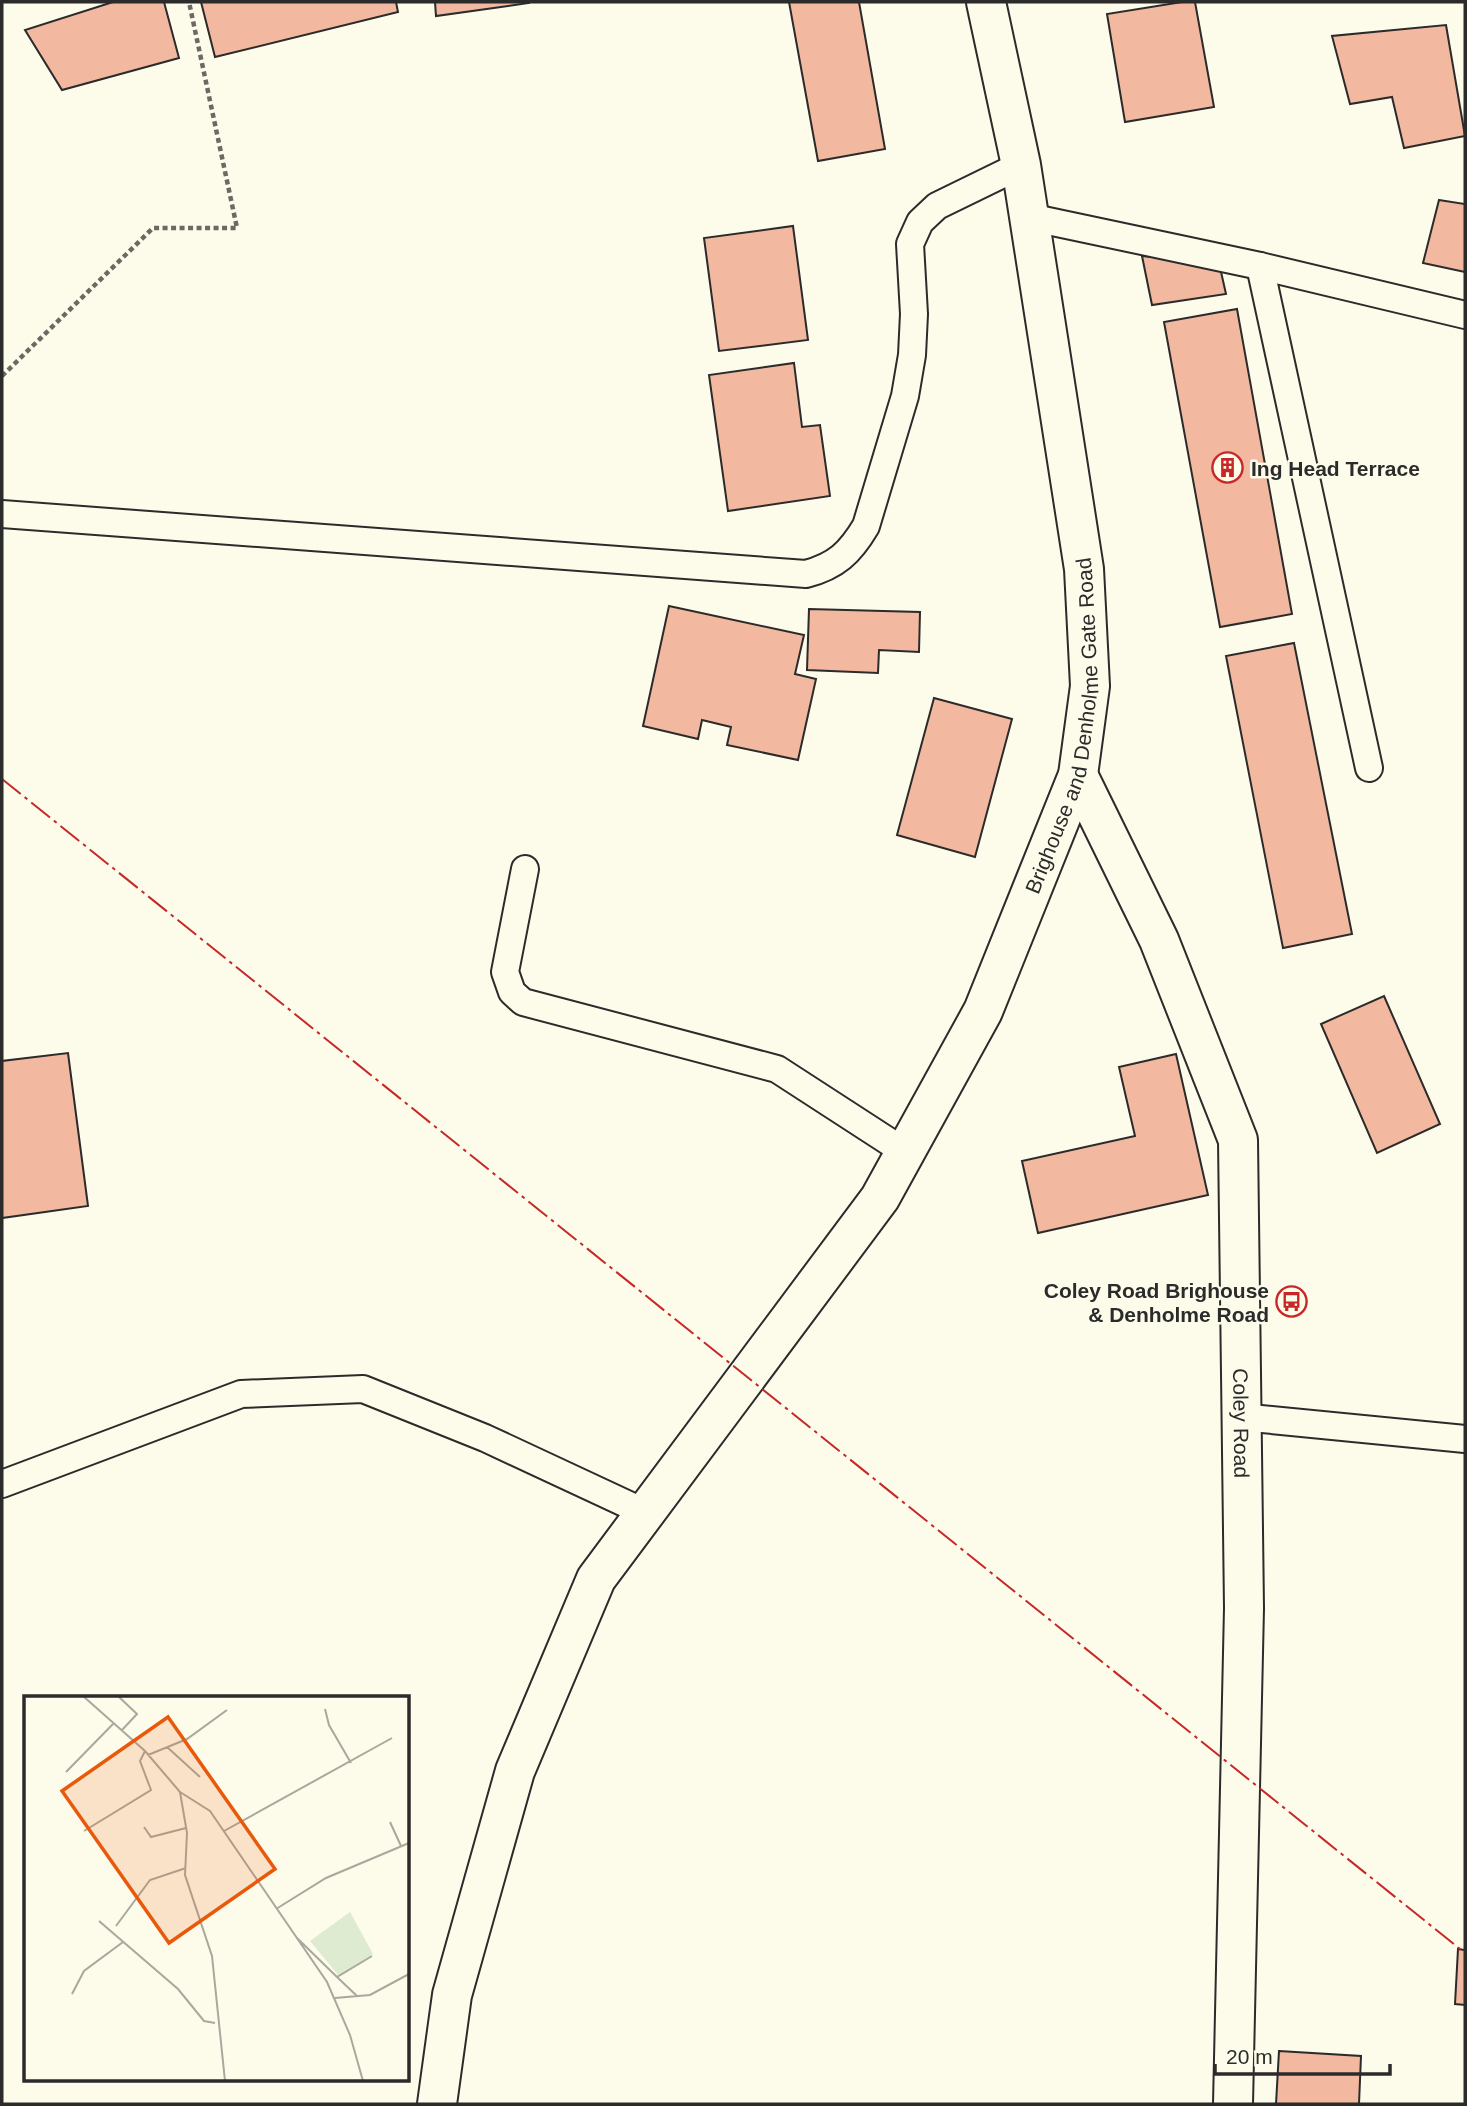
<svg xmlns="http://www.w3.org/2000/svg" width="1467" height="2106" font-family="Helvetica,sans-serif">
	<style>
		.building { fill: #f2b8a0; stroke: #2b2b2b; stroke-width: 2 }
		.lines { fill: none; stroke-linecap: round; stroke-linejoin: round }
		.lane-casing { stroke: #2b2b2b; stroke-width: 30 }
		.street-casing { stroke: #2b2b2b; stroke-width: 42 }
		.primary-casing { stroke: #2b2b2b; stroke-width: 42 }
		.path { stroke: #6a6964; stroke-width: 4.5; stroke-dasharray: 5 3.5; stroke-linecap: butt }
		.lane { stroke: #fdfbea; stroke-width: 26 }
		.street { stroke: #fdfbea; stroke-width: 38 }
		.primary { stroke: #fdfbea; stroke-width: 38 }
		.power { stroke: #c62828; stroke-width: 2; stroke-dasharray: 24 5 3.5 5; stroke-linecap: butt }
		.labels { text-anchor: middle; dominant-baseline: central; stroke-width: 5; stroke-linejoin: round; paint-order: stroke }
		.poi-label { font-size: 21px; font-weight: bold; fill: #2b2b2b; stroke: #fdfbea; text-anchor: start }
		.street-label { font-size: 21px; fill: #2b2b2b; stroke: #fdfbea }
		.inset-road { fill: none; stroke: #a9a89e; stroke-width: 2 }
		.view { fill: #e8590c; fill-opacity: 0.15; stroke: #e8590c; stroke-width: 3.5 }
		.inset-edge { fill: none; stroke: #2b2b2b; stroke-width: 3.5 }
	</style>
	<rect width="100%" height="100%" fill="#fdfbea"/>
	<!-- building -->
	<g class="building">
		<path d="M113,2H164L179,58L62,90L25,30Z"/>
		<path d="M201,2H396L398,12L215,57Z"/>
		<path d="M435,2H529V3L436,16Z"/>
		<path d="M789,2H859L885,149L818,161Z"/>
		<path d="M1182,2H1195L1214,107L1125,122L1107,14Z"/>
		<path d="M1446,25L1465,136L1404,148L1392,97L1350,104L1332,36Z"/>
		<path d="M1439,200L1465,204V272L1423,263Z"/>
		<path d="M793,226L808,340L719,351L704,238Z"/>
		<path d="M1142,256L1219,263L1226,294L1152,305Z"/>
		<path d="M1237,309L1292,614L1220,627L1164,322Z"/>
		<path d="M794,363L802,427L820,425L830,496L728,511L709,375Z"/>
		<path d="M669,606L804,635L795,674L816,679L798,760L727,745L731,727L702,720L698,739L643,726Z"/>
		<path d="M809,609L920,612L919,652L879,650L878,673L807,670Z"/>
		<path d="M1294,643L1352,934L1283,948L1226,656Z"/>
		<path d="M934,698L1012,719L975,857L897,835Z"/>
		<path d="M1384,996L1440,1124L1377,1153L1321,1024Z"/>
		<path d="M68,1053L88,1206L2,1218V1061Z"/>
		<path d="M1176,1054L1208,1195L1038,1233L1022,1161L1135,1136L1119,1067Z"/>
		<path d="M1458,1949L1465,1950V2005L1455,2004Z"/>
		<path d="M1279,2051L1361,2056L1359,2104H1276Z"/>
	</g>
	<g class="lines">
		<defs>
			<g id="lane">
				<path d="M1029,217L1260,266L1465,315"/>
				<path d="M1260,266L1369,768"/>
				<path d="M2,514L806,574C836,566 850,553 866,526L905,396L912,355L914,314L910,244L920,222L937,206L1021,165"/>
				<path d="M525,869L505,972L512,992L523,1002L777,1069L905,1152"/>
				<path d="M1241,1417L1465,1439"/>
				<path d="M2,1484L241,1394L363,1389L485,1438L646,1513"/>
			</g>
			<g id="street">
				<path id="s1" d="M1078,775L1159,940L1238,1140L1244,1608L1233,2104"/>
			</g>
			<g id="primary">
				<path id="s2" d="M437,2104L452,1995L515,1771L596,1579L880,1198L983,1011L1078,775L1090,686L1084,569L1021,165L986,2"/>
			</g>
		</defs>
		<!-- lane casing -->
		<use href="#lane" class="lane-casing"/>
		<!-- street casing -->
		<use href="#street" class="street-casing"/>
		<!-- primary casing -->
		<use href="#primary" class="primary-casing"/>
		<!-- path -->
		<path class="path" d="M2,376L153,228H237L189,2"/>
		<!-- lane -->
		<use href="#lane" class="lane"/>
		<!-- street -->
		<use href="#street" class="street"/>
		<!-- primary -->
		<use href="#primary" class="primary"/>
		<!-- power -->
		<path class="power" d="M2,779L1465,1953"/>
	</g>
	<!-- icons -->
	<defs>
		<symbol id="building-ring" viewBox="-11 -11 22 22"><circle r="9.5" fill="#fdfbea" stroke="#c62828" stroke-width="1.5"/><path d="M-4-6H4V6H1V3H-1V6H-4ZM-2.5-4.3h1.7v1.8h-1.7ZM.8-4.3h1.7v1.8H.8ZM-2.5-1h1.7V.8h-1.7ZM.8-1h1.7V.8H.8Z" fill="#c62828"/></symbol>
		<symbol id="bus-ring" viewBox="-11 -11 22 22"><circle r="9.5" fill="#fdfbea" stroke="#c62828" stroke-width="1.5"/><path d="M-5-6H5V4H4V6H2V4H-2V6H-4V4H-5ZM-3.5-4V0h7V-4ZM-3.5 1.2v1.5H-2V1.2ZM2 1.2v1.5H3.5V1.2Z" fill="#c62828"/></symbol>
	</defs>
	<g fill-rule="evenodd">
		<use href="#building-ring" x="1210" y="450" width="35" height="35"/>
		<use href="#bus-ring" x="1274" y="1284" width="35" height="35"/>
	</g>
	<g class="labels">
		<!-- poi labels -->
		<g class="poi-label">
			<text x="1251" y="468">Ing Head Terrace</text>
			<text x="1269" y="1290" text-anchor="end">Coley Road Brighouse<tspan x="1269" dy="24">&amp; Denholme Road</tspan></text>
		</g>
		<!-- street labels -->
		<g class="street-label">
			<text stroke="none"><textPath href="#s2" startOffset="1540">Brighouse and Denholme Gate Road</textPath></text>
			<text stroke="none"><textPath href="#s1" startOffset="682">Coley Road</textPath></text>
		</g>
	</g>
	<!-- overview -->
	<g transform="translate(24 1696)">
		<rect width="385" height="385" fill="#fdfbea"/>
		<path d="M326,216L349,258L315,280L286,245Z" fill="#deebd1"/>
		<path class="inset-road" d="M59,0L121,55L156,96L163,137L161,179L188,260L201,385M94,0L113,18L98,34M301,13L305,29L327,67M143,51L176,81M124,59L163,43L203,14M42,76L90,27M156,96L186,115L303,286L326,339L339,385M366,126L377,150M120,131L127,141L162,132M60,135L127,94L116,65L121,55M200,135L368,42M252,213L302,182L385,147M75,225L154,293L180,325L191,327M92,230L126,184L162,172M273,242L313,281L348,260M313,281L333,300M48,298L60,275L99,246M311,302L346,299L385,278"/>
		<path class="view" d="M144,21L251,173L145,247L38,95Z"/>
		<rect width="385" height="385" class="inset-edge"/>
	</g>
	<!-- border -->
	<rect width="1467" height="2106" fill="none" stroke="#2b2b2b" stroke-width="7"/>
	<!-- scale -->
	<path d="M1215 2064v10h175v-10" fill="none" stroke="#2b2b2b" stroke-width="3.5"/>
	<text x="1226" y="2064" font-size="21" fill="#2b2b2b" stroke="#fdfbea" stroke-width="5" paint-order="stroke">20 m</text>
</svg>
